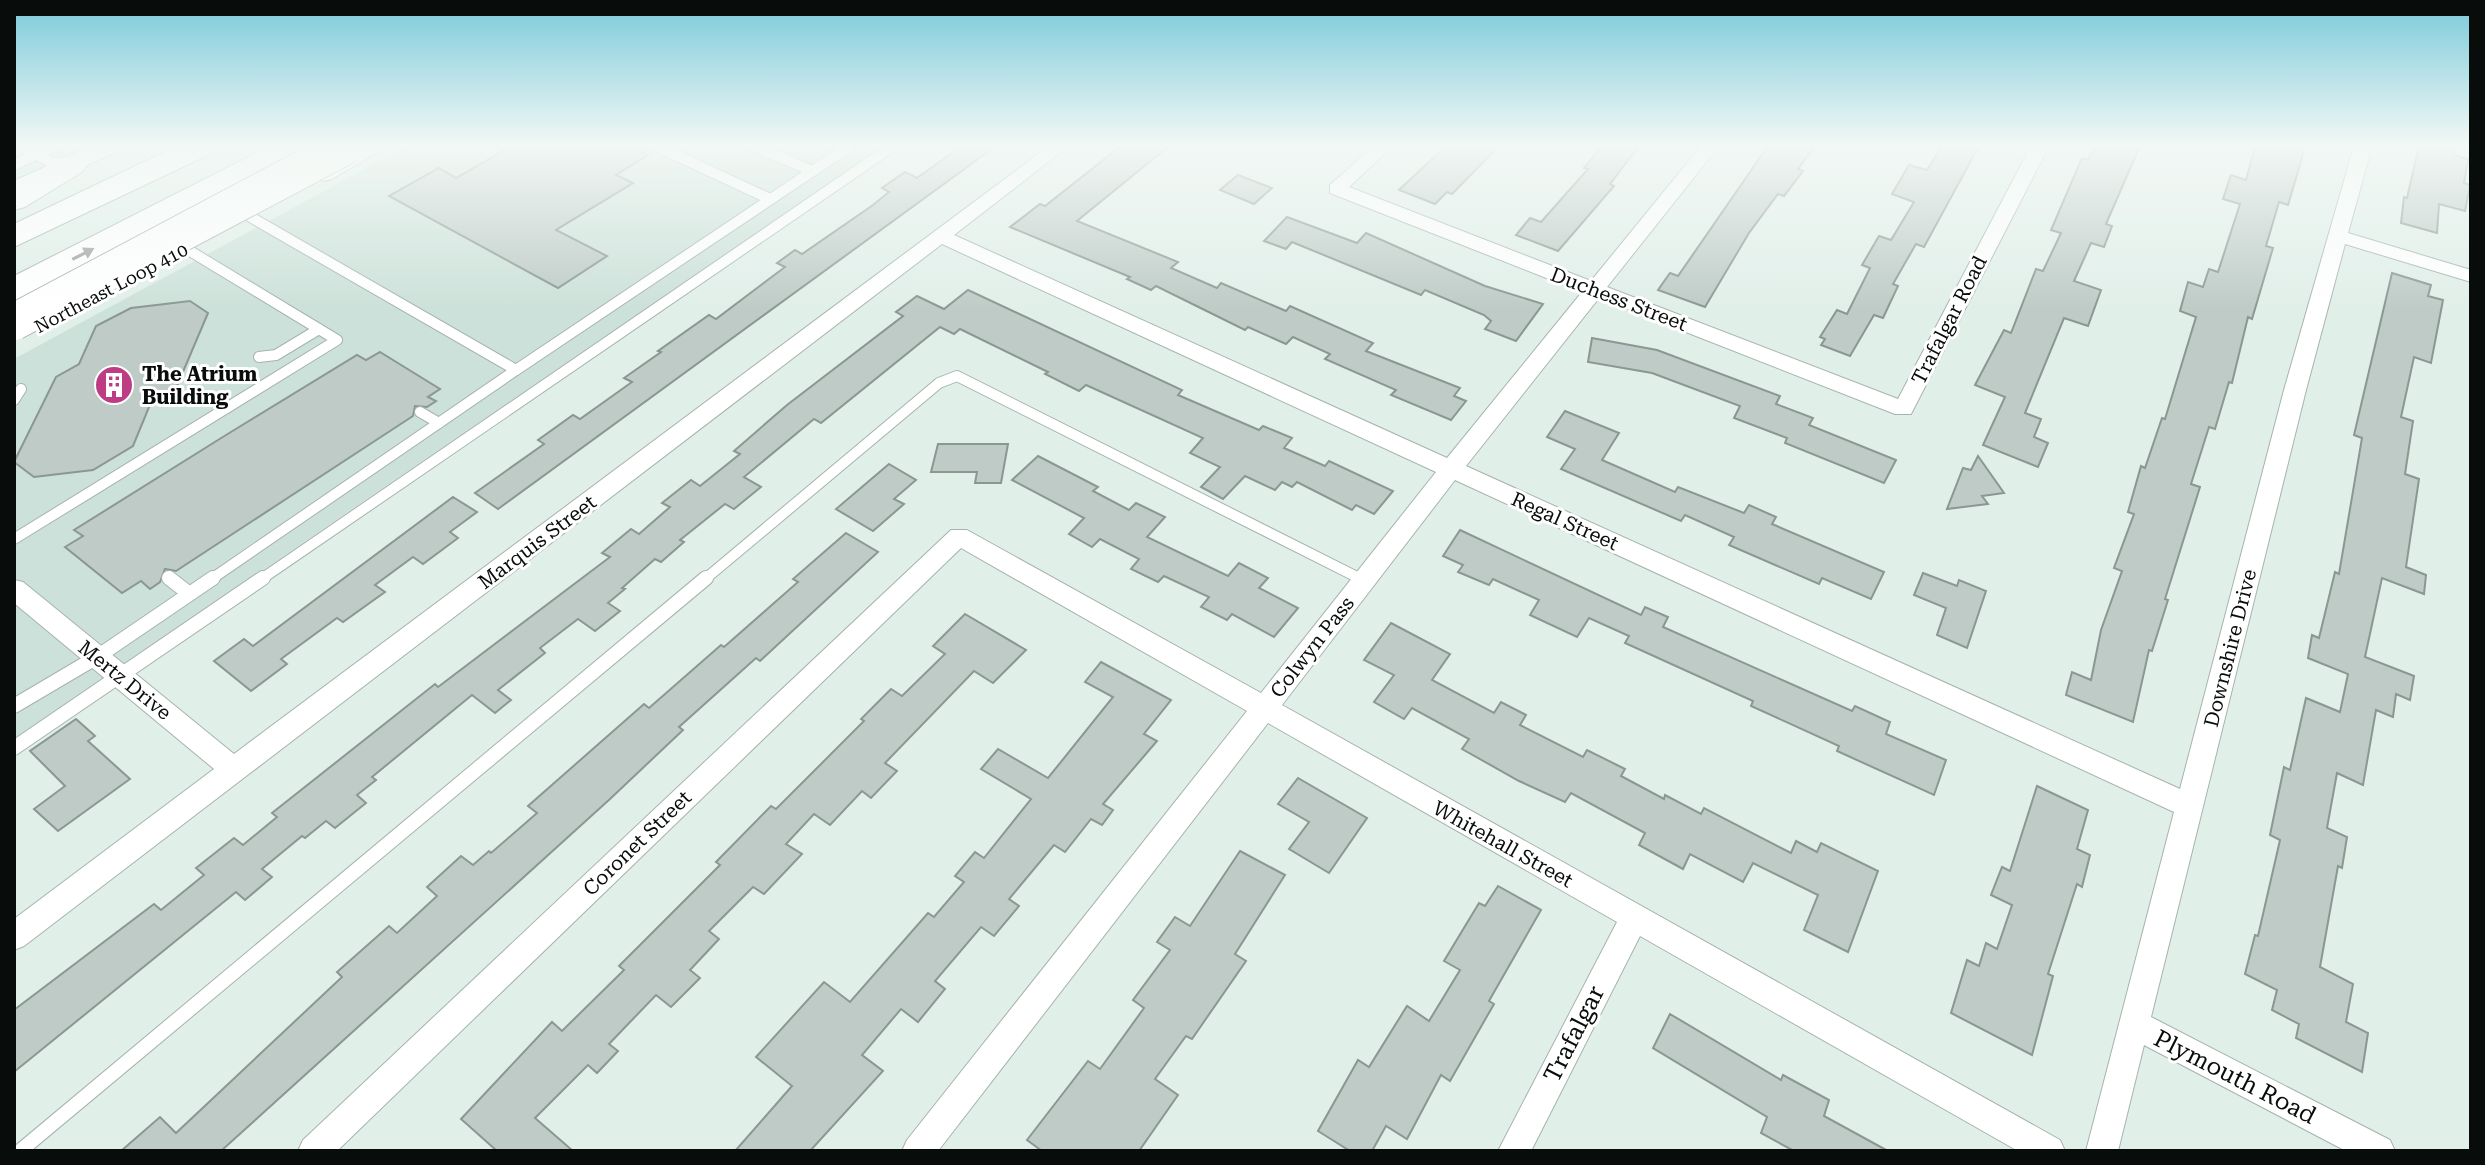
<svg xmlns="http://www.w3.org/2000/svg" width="2485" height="1165" font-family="'Roboto Serif',serif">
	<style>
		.built { fill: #cce1d9 }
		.building { fill: #becbc6; stroke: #8b9792; stroke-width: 2 }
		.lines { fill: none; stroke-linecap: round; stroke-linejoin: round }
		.service-far1-casing { stroke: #a6b3ae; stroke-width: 12 }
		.service-casing { stroke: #a6b3ae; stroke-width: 16 }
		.minor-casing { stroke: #a6b3ae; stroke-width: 2 }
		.secondary-casing { stroke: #a6b3ae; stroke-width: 2 }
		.motorway-casing { stroke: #a6b3ae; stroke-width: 2 }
		.service-far1 { stroke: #fff; stroke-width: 10 }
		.service { stroke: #fff; stroke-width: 14 }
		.minor { fill: #fff; fill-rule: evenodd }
		.secondary { fill: #fff; fill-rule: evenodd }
		.motorway { fill: #fff; fill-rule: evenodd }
		.motorway-bridge-casing { stroke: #a6b3ae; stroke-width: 38; stroke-linecap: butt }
		.motorway-bridge { stroke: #fff; stroke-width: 36 }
		.oneway { fill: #9c9e9d }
		.labels { text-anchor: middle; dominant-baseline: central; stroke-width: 6; stroke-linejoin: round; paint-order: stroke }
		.far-street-label { font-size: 18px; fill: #080c0b; stroke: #fff }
		.street-label { font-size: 20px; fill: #080c0b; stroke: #fff }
		.poi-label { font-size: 20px; font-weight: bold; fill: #080c0b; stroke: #fff; text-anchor: start }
		.near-street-label { font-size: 24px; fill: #080c0b; stroke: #fff }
	</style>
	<rect width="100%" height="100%" fill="#e1efe9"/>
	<!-- built -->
	<g class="built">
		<path d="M14,146H96L14,184Z"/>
		<path d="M407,146H884L14,740V359Z"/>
	</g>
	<!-- building -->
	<g class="building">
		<path d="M512,146H628L648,155L616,175L633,183L556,230L607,256L558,288L389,196L439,168L456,178Z"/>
		<path d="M962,146H996L498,509L475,493L544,444L538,440L573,415L580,419L632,382L624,378L661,352L658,351L709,315L716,319L785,267L777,263L795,250L802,254L873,205L889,192L882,188L905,172L917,178Z"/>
		<path d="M1121,146H1169L1077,221L1178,262L1171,268L1217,288L1221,283L1286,311L1290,306L1373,343L1366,351L1460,388L1454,396L1466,401L1451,420L1391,395L1396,390L1325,359L1330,354L1293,337L1286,344L1248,327L1245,330L1156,286L1151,290L1127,279L1130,277L1010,227L1040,204L1045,206Z"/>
		<path d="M1446,146H1499L1452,194L1447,192L1435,204L1399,190Z"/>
		<path d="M1602,146H1639L1610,184L1614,186L1558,251L1516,235L1530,218L1541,222L1588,169L1584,168Z"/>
		<path d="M1768,146H1815L1798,169L1803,171L1784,196L1778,194L1749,233L1705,307L1658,290L1670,273L1678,276Z"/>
		<path d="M1942,146H1979L1924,247L1916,244L1893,284L1898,286L1883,318L1874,315L1850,356L1821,345L1825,339L1820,337L1837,310L1847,314L1870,268L1862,265L1879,236L1891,240L1914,202L1892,194L1909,165L1927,170Z"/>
		<path d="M2095,146H2140L2106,224L2112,226L2104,247L2091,243L2074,281L2101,290L2088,326L2064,318L2025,413L2041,419L2034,437L2048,443L2038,467L1983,445L2005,397L1975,385L2004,330L2011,333L2036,269L2043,271L2061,233L2051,230L2082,158L2088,160Z"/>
		<path d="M2255,146H2304L2302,158L2288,205L2279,202L2266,246L2273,248L2252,319L2248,317L2232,383L2229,382L2215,429L2209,427L2191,484L2200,487L2165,599L2168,600L2152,651L2149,650L2133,722L2066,695L2072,672L2091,680L2101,630L2122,571L2114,568L2134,514L2128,512L2141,466L2145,468L2162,418L2165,419L2196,317L2180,311L2188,282L2203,287L2209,269L2218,272L2240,204L2223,199L2231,175L2246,180Z"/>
		<path d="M2419,146H2456L2454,155L2468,159L2464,183L2470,185L2465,211L2439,204L2437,233L2401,223L2404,197L2407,198Z"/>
		<path d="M1238,175L1272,188L1254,204L1220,190Z"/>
		<path d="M1287,217L1357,243L1366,233L1485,286L1543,304L1516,341L1485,329L1491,321L1484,315L1425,290L1421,295L1292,242L1286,249L1264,241Z"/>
		<path d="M2392,273L2431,285L2428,296L2443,300L2431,363L2414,357L2401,417L2413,421L2405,474L2419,479L2406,567L2426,575L2424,594L2382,578L2365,657L2414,676L2410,700L2396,694L2393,717L2376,710L2363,785L2337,773L2327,828L2347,837L2342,868L2338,866L2320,967L2353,984L2346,1022L2368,1033L2362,1072L2296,1038L2299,1024L2272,1010L2277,990L2245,974L2255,935L2258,936L2280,840L2270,835L2284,767L2290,770L2306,698L2340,712L2348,674L2308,658L2312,635L2319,638L2335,572L2339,574L2362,438L2354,435Z"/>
		<path d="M968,290L1182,390L1178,395L1259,430L1263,426L1292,438L1284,448L1325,466L1329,461L1393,491L1374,514L1356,505L1352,510L1297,482L1292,487L1282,482L1275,490L1245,476L1223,499L1201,487L1220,467L1190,453L1203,438L1086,385L1079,391L1045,374L1048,372L960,329L954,334L940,327L821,423L814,419L744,477L761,487L734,509L725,504L680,540L684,542L661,562L655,559L622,588L625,589L608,603L620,611L595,631L578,619L540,648L545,653L498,690L511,700L495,713L472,695L372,777L376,780L357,795L366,803L335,828L326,821L305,838L302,836L262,869L272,877L245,900L236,892L14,1072V1010L154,904L161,910L204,875L196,868L234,838L243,845L277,817L272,813L435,684L438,687L610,557L602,553L631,529L639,534L670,507L662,503L691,480L700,486L740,454L734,451L787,405L903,316L896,312L917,296L944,309Z"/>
		<path d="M190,301L208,313L174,393L149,407L133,446L93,470L34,477L14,462L56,377L79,364L96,326L131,308Z"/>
		<path d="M1592,338L1657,350L1780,396L1776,404L1813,418L1809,425L1896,460L1884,483L1785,443L1787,438L1734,418L1740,406L1652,373L1588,362Z"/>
		<path d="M380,352L440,389L428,397L436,401L427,407L415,406L413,416L176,571L165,569L160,582L150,589L141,581L122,593L65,547L83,536L74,530L226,435L357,355L366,360Z"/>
		<path d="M1565,411L1619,433L1602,460L1675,492L1678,487L1744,513L1749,505L1776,517L1772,524L1884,572L1871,599L1822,578L1819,584L1729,545L1734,537L1685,515L1681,521L1561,469L1575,449L1547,437Z"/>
		<path d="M938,444H1008L1001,483H975L977,472H931Z"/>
		<path d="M1038,456L1098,487L1093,491L1129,510L1136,503L1165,517L1147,537L1228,576L1239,563L1268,578L1259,588L1298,608L1274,637L1232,614L1227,620L1201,607L1209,597L1164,576L1158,582L1131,569L1139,559L1100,539L1092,547L1069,534L1084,518L1012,480Z"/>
		<path d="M1978,456L2004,493L1982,496L1988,504L1947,509L1963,468L1971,470Z"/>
		<path d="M889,464L916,480L894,499L904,504L873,531L836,509Z"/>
		<path d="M453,497L477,512L450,532L458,538L423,564L413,557L375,585L385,592L343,622L337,618L281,659L287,664L251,691L214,661L244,639L253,646Z"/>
		<path d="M1460,530L1641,615L1645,607L1668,617L1663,627L1852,711L1855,706L1890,722L1886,734L1946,760L1934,795L1837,751L1839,746L1751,706L1753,701L1625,643L1629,636L1589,618L1577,637L1530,615L1539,600L1493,579L1489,585L1458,572L1463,565L1443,556Z"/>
		<path d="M846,533L878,552L760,661L756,658L679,727L683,730L610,799L221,1151H121L160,1117L176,1133L342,977L337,972L389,926L397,933L437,896L427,887L461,856L473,865L489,851L491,853L537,813L528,806L644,704L649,708L721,645L724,647L798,582L793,579Z"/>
		<path d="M1923,573L1957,586L1959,580L1986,591L1967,648L1937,635L1946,608L1914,595Z"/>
		<path d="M965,614L1026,650L993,683L974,671L885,763L897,771L871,798L862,791L830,825L814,814L786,844L802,854L764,894L753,887L709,931L719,939L690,970L700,978L671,1007L656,995L609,1044L618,1051L597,1073L588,1065L535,1118L573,1151H497L461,1119L552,1022L562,1031L624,970L619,966L720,865L716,862L771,806L776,809L864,721L861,719L891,689L902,696L945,654L933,646Z"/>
		<path d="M1391,623L1450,654L1432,680L1494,713L1501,702L1526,715L1520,725L1583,757L1587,750L1625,769L1621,776L1664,799L1665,795L1701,814L1704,808L1791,853L1796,841L1817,852L1821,843L1878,871L1848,952L1804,930L1818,895L1753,863L1743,882L1690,854L1683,869L1639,845L1645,833L1571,793L1565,802L1519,781L1462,749L1469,739L1412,708L1404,719L1374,702L1394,675L1364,660Z"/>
		<path d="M1101,662L1171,700L1144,734L1157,741L1103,804L1113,810L1102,825L1091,819L1065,852L1054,845L1009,899L1019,906L994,936L981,927L935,981L945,989L918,1022L901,1009L862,1055L883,1071L810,1151H735L792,1086L756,1057L824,982L850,1002L928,913L934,917L964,882L955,876L975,852L984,858L1031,799L981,769L998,749L1048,778L1113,697L1085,682Z"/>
		<path d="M76,719L95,736L88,741L130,779L58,831L34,809L65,786L30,751Z"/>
		<path d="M1298,778L1367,818L1329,873L1289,849L1309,822L1278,804Z"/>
		<path d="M2037,786L2088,810L2077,849L2090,855L2082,887L2077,884L2048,974L2053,976L2032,1055L1951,1013L1967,960L1979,966L1986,943L1997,949L2012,905L1991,895L2002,867L2010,871Z"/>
		<path d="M1240,851L1285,875L1235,954L1246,961L1192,1039L1186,1036L1155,1079L1178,1095L1139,1151H1042L1027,1140L1088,1061L1100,1069L1144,1008L1133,1000L1170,950L1157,942L1175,917L1190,926Z"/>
		<path d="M1498,886L1541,910L1489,1001L1494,1004L1450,1081L1441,1075L1407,1139L1386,1126L1372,1151H1350L1318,1131L1358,1060L1369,1067L1407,1006L1429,1021L1460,970L1444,961L1479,903L1485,906Z"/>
		<path d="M1670,1014L1781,1080L1783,1075L1829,1100L1824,1116L1888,1151H1794L1761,1133L1767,1117L1653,1048Z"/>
	</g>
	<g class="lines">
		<defs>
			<g id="service-far1">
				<path d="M22,146L51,162L68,165"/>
				<path d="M656,146L770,199"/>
				<path d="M754,146L812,171"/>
				<path d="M14,165L54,146"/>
				<path d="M247,215L516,370L850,146"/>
				<path d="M259,357L276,355L319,329"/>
				<path d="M14,400L21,389"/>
				<path d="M420,412L439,423"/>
				<path d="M14,539L337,340L185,248"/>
				<path d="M168,577L171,580"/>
				<path d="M210,580L516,370"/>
				<path d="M260,580L893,146"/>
				<path d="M704,580L939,383L957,376L1363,580"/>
			</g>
			<g id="service">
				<path d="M169,578L187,592"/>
				<path d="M1359,578L1364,580"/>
				<path d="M14,706L97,657L213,578"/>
				<path d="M14,748L263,578"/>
				<path d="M20,1151L706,578"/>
			</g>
			<path id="minor" d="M1049,146H1069L954,235L1447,458L1582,292L1330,193V185L1374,146H1393L1349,187L1591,281L1701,146H1719L1607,287L1898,399L2031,146H2049L1911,414H1895L1599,298L1466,466L2180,789L2284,390L2354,146H2372L2348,233L2471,270V282L2345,244L2306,390L2151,1017L2390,1140L2395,1151H2346L2144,1045L2118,1151H2086L2174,812L1455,480L1282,705L2060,1140L2065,1151H2018L1640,936L1531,1151H1498L1617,922L1268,723L938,1151H902L907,1140L1247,711L961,548L337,1151H298L303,1140L951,530H967L1261,693L1436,472L942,244L24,946L14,950V919L214,769L14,603V580L23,582L234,754Z"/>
			<g id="secondary">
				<path d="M92,146H123L119,151L14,197V181Z"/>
				<path d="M359,146H388L332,179L323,181L311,174Z"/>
			</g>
			<g id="motorway">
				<path d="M177,146H216L212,153L14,247V224Z"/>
				<path d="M270,146H308L304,153L14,301V276Z"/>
				<path d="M71,156L82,158L87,165L82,172L25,207L14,210V186L60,158Z"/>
			</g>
		</defs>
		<!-- service-far1 casing -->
		<use href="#service-far1" class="service-far1-casing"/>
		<!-- service casing -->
		<use href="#service" class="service-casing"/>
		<!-- minor casing -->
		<use href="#minor" class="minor-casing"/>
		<!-- secondary casing -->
		<use href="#secondary" class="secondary-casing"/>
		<!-- motorway casing -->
		<use href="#motorway" class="motorway-casing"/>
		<!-- service-far1 -->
		<use href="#service-far1" class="service-far1"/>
		<!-- service -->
		<use href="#service" class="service"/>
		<!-- minor -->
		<use href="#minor" class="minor"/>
		<!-- secondary -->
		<use href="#secondary" class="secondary"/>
		<!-- motorway -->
		<use href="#motorway" class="motorway"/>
		<defs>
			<path id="motorway-bridge" d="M14,322L346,146"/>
		</defs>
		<!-- motorway-bridge casing -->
		<use href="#motorway-bridge" class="motorway-bridge-casing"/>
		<!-- motorway-bridge -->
		<use href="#motorway-bridge" class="motorway-bridge"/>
	</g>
	<!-- one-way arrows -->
	<defs><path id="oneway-solid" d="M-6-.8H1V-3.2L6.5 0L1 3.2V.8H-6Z" transform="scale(2)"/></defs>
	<use class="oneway" href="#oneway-solid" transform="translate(83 254) rotate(-27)"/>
	<!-- sky -->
	<linearGradient id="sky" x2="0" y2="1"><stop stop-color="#7acada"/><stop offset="0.47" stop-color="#f2f8f5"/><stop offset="1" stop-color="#f2f8f5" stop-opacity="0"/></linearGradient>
	<rect width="2485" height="309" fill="url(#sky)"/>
	<!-- icons -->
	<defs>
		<symbol id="building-disc" viewBox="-11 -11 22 22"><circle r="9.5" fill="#be3c84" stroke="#fff"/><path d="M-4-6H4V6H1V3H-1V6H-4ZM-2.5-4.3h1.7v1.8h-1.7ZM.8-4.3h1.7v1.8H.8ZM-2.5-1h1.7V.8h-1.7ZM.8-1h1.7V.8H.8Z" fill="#fff"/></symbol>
	</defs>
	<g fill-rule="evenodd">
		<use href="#building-disc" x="92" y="363" width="44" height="44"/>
	</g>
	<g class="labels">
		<!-- far-street labels -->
		<g class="far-street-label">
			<text transform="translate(111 288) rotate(-28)">Northeast Loop 410</text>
		</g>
		<!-- street labels -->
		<g class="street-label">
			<text transform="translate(1619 299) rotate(21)">Duchess Street</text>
			<text transform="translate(1949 320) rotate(-63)">Trafalgar Road</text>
			<text transform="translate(1565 521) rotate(24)">Regal Street</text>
			<text transform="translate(537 542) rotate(-37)">Marquis Street</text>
			<text transform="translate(1312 647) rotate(-52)">Colwyn Pass</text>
			<text transform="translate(2230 648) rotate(-76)">Downshire Drive</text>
			<text transform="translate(125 680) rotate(39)">Mertz Drive</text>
			<text transform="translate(637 843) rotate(-44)">Coronet Street</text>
			<text transform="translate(1503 844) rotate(29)">Whitehall Street</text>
		</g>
		<!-- poi labels -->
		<g class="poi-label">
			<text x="142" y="374">The Atrium<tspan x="142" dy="23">Building</tspan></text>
		</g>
		<!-- near-street labels -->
		<g class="near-street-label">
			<text transform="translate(1574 1034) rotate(-63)">Trafalgar</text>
			<text transform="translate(2235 1077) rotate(27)">Plymouth Road</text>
		</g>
	</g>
	<!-- border -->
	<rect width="2485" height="1165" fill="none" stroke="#080c0b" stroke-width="32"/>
</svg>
